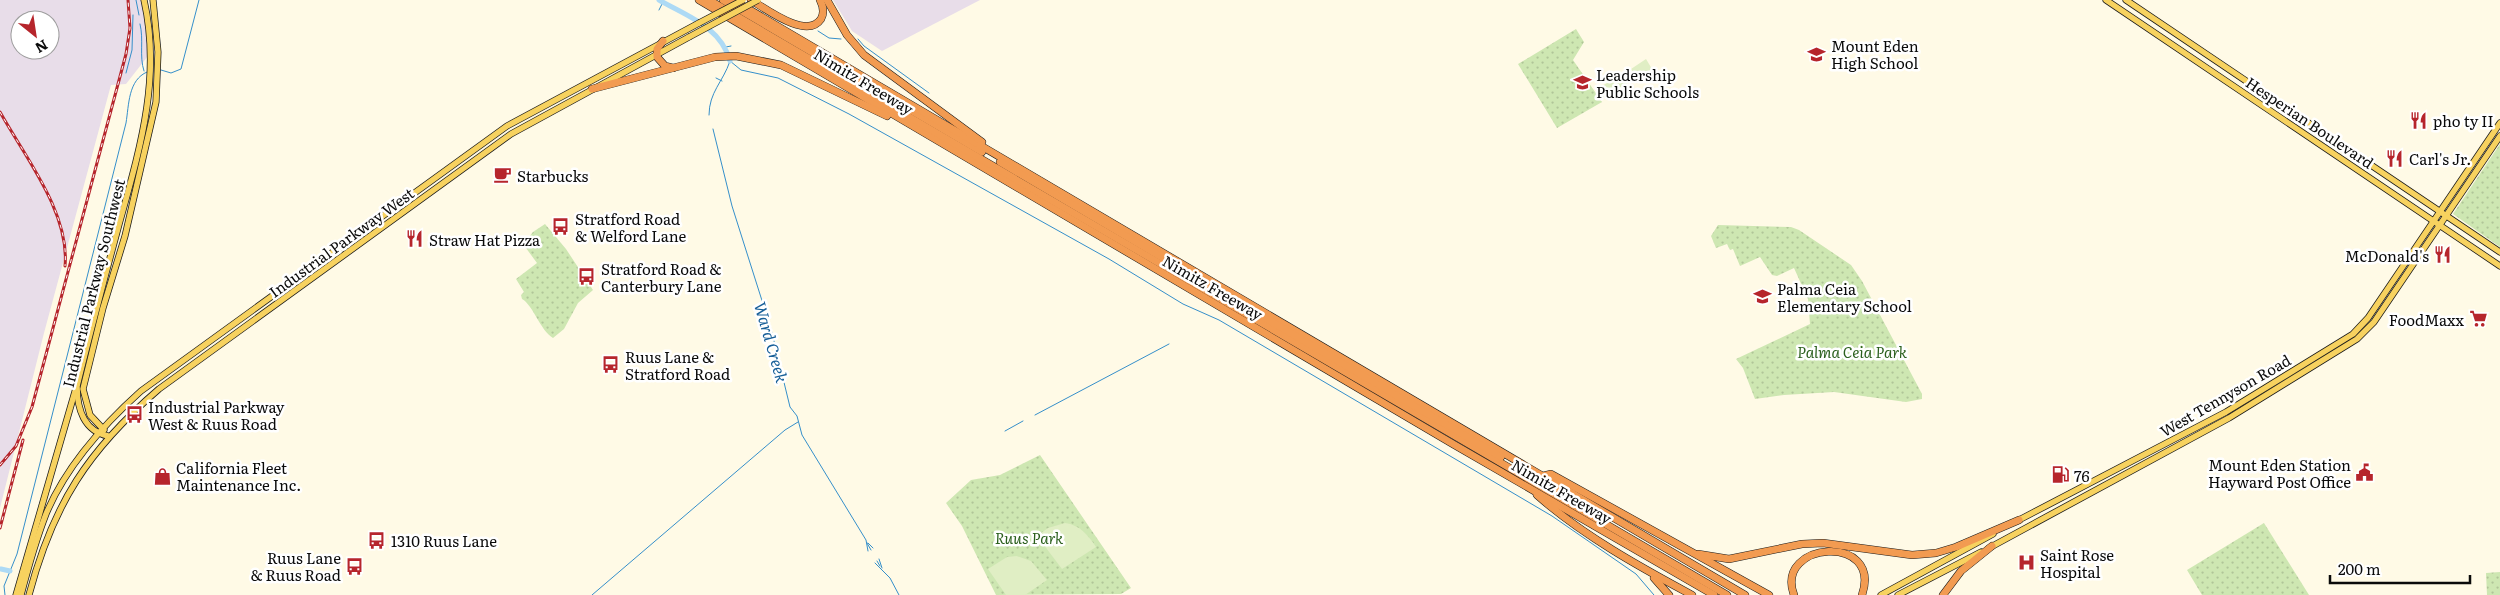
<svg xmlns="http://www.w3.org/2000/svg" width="2500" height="595" font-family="Literata,serif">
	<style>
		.industrial { fill: #e8dde9; fill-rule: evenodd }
		.grass { fill: url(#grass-dots) }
		.pitch { fill: #e0eec4 }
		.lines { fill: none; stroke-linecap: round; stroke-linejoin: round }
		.stream { stroke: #358fca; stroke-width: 1 }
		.canal { stroke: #addaf5; stroke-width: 5 }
		.major-casing { stroke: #1b1b1b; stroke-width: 7 }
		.highway-casing { stroke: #1b1b1b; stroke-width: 8 }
		.major { stroke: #f7d25f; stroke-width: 5.5 }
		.highway { stroke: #f29b51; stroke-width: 7 }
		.rail-casing { stroke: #b6252c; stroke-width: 3 }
		.rail { stroke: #fff; stroke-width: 1; stroke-dasharray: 4; stroke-linecap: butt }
		.major-bridge-casing { stroke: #1b1b1b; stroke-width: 7; stroke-linecap: butt }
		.major-bridge { stroke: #f7d25f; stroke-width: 5.5 }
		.labels { text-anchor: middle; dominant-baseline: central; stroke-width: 5; stroke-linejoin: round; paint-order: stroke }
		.poi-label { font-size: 15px; fill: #0a0a0a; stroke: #fff; text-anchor: start }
		.street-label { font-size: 15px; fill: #0a0a0a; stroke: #fff }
		.park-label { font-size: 15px; font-style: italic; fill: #2a5f1c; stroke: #fff }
		.water-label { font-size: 16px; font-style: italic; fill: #175f98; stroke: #fff }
	</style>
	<defs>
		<pattern id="grass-dots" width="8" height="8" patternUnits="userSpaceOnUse" patternTransform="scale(1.25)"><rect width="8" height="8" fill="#cee7b2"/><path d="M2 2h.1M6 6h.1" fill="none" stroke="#b0c598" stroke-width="1.8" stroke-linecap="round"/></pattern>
	</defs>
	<rect width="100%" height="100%" fill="#fffae6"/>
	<!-- industrial -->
	<g class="industrial">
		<path d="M0,0H144L151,52L126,84L111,85L44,333L0,508ZM20,20H50V50H20Z"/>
		<path d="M833,0H980L882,51L852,31Z"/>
	</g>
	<!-- grass -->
	<g class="grass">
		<path d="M1576,29L1584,42L1573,60L1602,102L1557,128L1518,64Z"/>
		<path d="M2500,144V247L2453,214Z"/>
		<path d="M545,224L566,249L593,290L578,303L564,329L553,338C540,330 533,305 522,299L521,295L524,292L516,279L537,263L523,244L533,232Z"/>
		<path d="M1718,225L1791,227L1799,230L1851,265L1862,281L1922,394V399L1906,402L1834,392L1784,395L1755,399L1743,368L1736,359L1810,324L1808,299L1794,268L1777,276L1772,275L1760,257L1740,266L1733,249L1730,250L1727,244L1716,248L1711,236Z"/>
		<path d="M1040,455L1131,588L1121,594L996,595L962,526L946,503L971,480L1000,475Z"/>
		<path d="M2264,523L2309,595H2202L2187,570Z"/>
		<path d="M2500,572V595H2487L2486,573Z"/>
	</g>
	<!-- pitch -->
	<g class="pitch">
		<path d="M1646,59L1652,69L1636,78L1631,69Z"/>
		<path d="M1629,70L1635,79L1619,88L1614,79Z"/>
		<path d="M1612,80L1617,89L1602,98L1597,89Z"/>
		<path d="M1065,523C1080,525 1088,535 1096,547L1062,569L1037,536L1048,528Z"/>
		<path d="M1017,556L1031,561L1047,580L1025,595H1006L988,569L1007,557Z"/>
	</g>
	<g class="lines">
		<!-- stream -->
		<g class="stream">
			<path d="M136,0L139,15"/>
			<path d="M659,10L663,2"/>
			<path d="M140,24C144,40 139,56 144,71"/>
			<path d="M818,31L829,38L841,39"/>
			<path d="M858,39L864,46L929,93"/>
			<path d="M726,47L731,46"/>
			<path d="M161,70L171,73L181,69L199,0"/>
			<path d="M126,73L132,50L133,15"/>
			<path d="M716,78L722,81"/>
			<path d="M709,115C709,92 723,82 730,61L741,70L778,78L849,114L1109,259L1183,304L1219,320L1552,516L1636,574L1654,595"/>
			<path d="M713,129L732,206L771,329L790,407L797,416L802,435L866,540L868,551"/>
			<path d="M1035,415L1169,344"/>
			<path d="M1005,431L1023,421"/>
			<path d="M867,543L871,550"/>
			<path d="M868,543L873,548"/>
			<path d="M879,559L882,568"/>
			<path d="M877,561L880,566"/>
			<path d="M875,563L890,578L899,595"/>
			<path d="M5,595L4,586L17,554L126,123C129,105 128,80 147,72"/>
			<path d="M592,595L785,430L798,422"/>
		</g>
		<!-- canal -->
		<g class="canal">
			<path d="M659,0C687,16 721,27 730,61"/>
			<path d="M1,569L10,571"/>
		</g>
		<defs>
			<g id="major">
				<path d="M2106,0L2500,266"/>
				<path d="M2126,0L2500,252"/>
				<path d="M104,430L90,415L83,389L103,308L125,236L156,102L158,52L153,0"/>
				<path d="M108,436C84,431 77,409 77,386C90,333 104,280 118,228C139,152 162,79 144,0"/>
				<path d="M2017,521L2226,412L2353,334L2368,318L2500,123"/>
				<path d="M1989,548L2229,418L2357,339L2374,322L2500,136"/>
				<path d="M16,595L76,388"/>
				<path d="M21,595C28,568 36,540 46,514C66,466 103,425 141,391L507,126L699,23"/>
				<path d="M29,595C53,504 88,450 159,389L511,134L689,37"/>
				<path d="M1881,595L1993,534"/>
				<path d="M1898,595L1981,552"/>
			</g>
			<g id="highway">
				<path d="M699,0L1453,444L1714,595"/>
				<path d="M709,0L1727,595"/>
				<path d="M723,0L982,152"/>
				<path d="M733,0L1745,595"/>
				<path d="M751,0C766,9 807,40 821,19C825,12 823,6 820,0"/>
				<path d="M827,0L847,35L864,55L982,142"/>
				<path d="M663,41L657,49V57L665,66L673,68"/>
				<path d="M592,89L715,57L736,56L781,65L887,116"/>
				<path d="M1000,162L1501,457"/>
				<path d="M1528,473L1564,494L1572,493"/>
				<path d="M1543,476L1551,474L1769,595"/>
				<path d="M1537,495C1582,535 1640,567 1692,595"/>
				<path d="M1698,554L1729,559L1802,544L1823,543L1912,555L1936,553L1956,547L2019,520"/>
				<path d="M1654,578L1669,595"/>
				<path d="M1794,595C1774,541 1883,533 1862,595"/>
				<path d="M1943,595L1961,571L1992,546"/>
			</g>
		</defs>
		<!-- major casing -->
		<use href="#major" class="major-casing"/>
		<!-- highway casing -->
		<use href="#highway" class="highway-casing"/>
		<!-- major -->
		<use href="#major" class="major"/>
		<!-- highway -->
		<use href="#highway" class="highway"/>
		<defs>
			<g id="rail">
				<path d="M0,112C25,157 70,213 65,266"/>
				<path d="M0,465L16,446L32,407L126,54L130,28L128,0"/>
				<path d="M0,528L23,440"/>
			</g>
		</defs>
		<!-- rail casing -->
		<use href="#rail" class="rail-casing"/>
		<!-- rail -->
		<use href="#rail" class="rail"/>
		<defs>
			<g id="major-bridge">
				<path d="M699,23L743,0"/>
				<path d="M689,37L758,0"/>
			</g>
		</defs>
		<!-- major-bridge casing -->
		<use href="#major-bridge" class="major-bridge-casing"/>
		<!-- major-bridge -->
		<use href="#major-bridge" class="major-bridge"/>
	</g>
	<!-- icons -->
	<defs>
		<symbol id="school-bare" viewBox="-9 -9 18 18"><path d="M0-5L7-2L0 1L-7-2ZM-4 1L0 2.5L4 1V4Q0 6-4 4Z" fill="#b6252c" stroke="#fff" stroke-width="2.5" paint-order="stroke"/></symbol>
		<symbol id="restaurant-bare" viewBox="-9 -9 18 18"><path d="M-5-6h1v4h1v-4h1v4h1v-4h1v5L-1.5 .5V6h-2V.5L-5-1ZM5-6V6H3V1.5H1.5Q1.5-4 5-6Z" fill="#b6252c" stroke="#fff" stroke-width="2.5" paint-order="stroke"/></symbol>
		<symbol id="cafe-bare" viewBox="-9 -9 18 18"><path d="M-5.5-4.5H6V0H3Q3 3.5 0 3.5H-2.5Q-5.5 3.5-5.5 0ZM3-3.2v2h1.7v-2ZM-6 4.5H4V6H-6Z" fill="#b6252c" stroke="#fff" stroke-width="2.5" paint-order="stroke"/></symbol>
		<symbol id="bus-bare" viewBox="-9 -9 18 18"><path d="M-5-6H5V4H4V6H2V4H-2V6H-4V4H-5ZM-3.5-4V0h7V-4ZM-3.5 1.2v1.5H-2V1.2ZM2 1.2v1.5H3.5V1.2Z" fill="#b6252c" stroke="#fff" stroke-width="2.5" paint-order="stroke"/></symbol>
		<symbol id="supermarket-bare" viewBox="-9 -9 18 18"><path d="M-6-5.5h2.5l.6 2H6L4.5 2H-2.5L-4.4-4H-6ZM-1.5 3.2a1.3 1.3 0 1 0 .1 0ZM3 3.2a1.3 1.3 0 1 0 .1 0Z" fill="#b6252c" stroke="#fff" stroke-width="2.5" paint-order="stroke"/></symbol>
		<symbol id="civic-bare" viewBox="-9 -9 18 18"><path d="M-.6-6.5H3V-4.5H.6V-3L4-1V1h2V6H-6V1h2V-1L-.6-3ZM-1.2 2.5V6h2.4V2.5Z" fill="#b6252c" stroke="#fff" stroke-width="2.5" paint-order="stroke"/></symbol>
		<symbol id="fuel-bare" viewBox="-9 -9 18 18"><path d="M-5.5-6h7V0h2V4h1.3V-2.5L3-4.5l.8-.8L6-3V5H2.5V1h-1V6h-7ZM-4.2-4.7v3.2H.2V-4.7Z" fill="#b6252c" stroke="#fff" stroke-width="2.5" paint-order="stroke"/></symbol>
		<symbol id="shop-bare" viewBox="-9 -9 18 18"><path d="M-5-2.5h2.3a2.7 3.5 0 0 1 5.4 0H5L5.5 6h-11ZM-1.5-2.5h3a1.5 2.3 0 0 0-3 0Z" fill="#b6252c" stroke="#fff" stroke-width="2.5" paint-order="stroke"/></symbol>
		<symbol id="hospital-bare" viewBox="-9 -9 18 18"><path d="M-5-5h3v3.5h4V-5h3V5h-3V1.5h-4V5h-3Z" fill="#b6252c" stroke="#fff" stroke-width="2.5" paint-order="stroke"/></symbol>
	</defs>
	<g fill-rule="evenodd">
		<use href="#school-bare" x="1804" y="42" width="25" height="25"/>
		<use href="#school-bare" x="1570" y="70" width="25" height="25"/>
		<use href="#restaurant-bare" x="2406" y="108" width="25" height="25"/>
		<use href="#restaurant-bare" x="2382" y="146" width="25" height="25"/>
		<use href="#cafe-bare" x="490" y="162" width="25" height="25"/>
		<use href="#bus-bare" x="548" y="214" width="25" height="25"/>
		<use href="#restaurant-bare" x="402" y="226" width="25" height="25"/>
		<use href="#restaurant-bare" x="2430" y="242" width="25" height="25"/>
		<use href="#bus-bare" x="574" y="264" width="25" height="25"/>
		<use href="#school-bare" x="1750" y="284" width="25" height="25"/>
		<use href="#supermarket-bare" x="2466" y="306" width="25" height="25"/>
		<use href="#bus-bare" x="598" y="352" width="25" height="25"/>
		<use href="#bus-bare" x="122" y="402" width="25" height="25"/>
		<use href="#civic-bare" x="2352" y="460" width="25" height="25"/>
		<use href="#fuel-bare" x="2048" y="462" width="25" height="25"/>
		<use href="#shop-bare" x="150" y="464" width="25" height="25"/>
		<use href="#bus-bare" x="364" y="528" width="25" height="25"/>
		<use href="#hospital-bare" x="2014" y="550" width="25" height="25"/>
		<use href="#bus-bare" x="342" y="554" width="25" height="25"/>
	</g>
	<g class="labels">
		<!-- poi labels -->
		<g class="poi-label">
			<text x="1831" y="45">Mount Eden<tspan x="1831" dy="17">High School</tspan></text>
			<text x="1596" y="74">Leadership<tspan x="1596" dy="17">Public Schools</tspan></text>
			<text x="2433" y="120">pho ty II</text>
			<text x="2409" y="158">Carl's Jr.</text>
			<text x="517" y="175">Starbucks</text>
			<text x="575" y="218">Stratford Road<tspan x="575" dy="17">&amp; Welford Lane</tspan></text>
			<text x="429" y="239">Straw Hat Pizza</text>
			<text x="2429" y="255" text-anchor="end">McDonald's</text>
			<text x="601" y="268">Stratford Road &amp;<tspan x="601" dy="17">Canterbury Lane</tspan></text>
			<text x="1777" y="288">Palma Ceia<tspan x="1777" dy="17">Elementary School</tspan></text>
			<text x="2464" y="319" text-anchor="end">FoodMaxx</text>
			<text x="625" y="356">Ruus Lane &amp;<tspan x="625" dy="17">Stratford Road</tspan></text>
			<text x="148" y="406">Industrial Parkway<tspan x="148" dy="17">West &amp; Ruus Road</tspan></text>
			<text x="2351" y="464" text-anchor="end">Mount Eden Station<tspan x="2351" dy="17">Hayward Post Office</tspan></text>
			<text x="176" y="467">California Fleet<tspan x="176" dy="17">Maintenance Inc.</tspan></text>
			<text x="2074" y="475">76</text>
			<text x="391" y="540">1310 Ruus Lane</text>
			<text x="2040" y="554">Saint Rose<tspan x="2040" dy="17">Hospital</tspan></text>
			<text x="341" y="557" text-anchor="end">Ruus Lane<tspan x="341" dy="17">&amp; Ruus Road</tspan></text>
		</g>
		<!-- street labels -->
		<g class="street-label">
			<text transform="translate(864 81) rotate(31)">Nimitz Freeway</text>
			<text transform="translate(2310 122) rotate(34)">Hesperian Boulevard</text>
			<text transform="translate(341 242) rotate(-36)">Industrial Parkway West</text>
			<text transform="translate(93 283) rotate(-76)">Industrial Parkway Southwest</text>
			<text transform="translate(1213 287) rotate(30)">Nimitz Freeway</text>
			<text transform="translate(2225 395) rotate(-30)">West Tennyson Road</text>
			<text transform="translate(1562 491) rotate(30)">Nimitz Freeway</text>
		</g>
		<!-- park labels -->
		<g class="park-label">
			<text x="1852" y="351">Palma Ceia Park</text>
			<text x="1029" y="537">Ruus Park</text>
		</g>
		<!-- water labels -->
		<g class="water-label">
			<text transform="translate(772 342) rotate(74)">Ward Creek</text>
		</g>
	</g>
	<!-- north arrow -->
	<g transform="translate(35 35) rotate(150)"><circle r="24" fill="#ffffff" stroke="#9d9d9d"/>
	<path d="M0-4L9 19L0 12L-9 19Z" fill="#b6252c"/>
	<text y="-8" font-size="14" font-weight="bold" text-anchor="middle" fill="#0a0a0a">N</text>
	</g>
	<!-- scale -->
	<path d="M2330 575v8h140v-8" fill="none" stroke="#0a0a0a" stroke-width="2.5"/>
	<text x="2338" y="575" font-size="15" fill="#0a0a0a" stroke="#ffffff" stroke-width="4" paint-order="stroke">200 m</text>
</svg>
